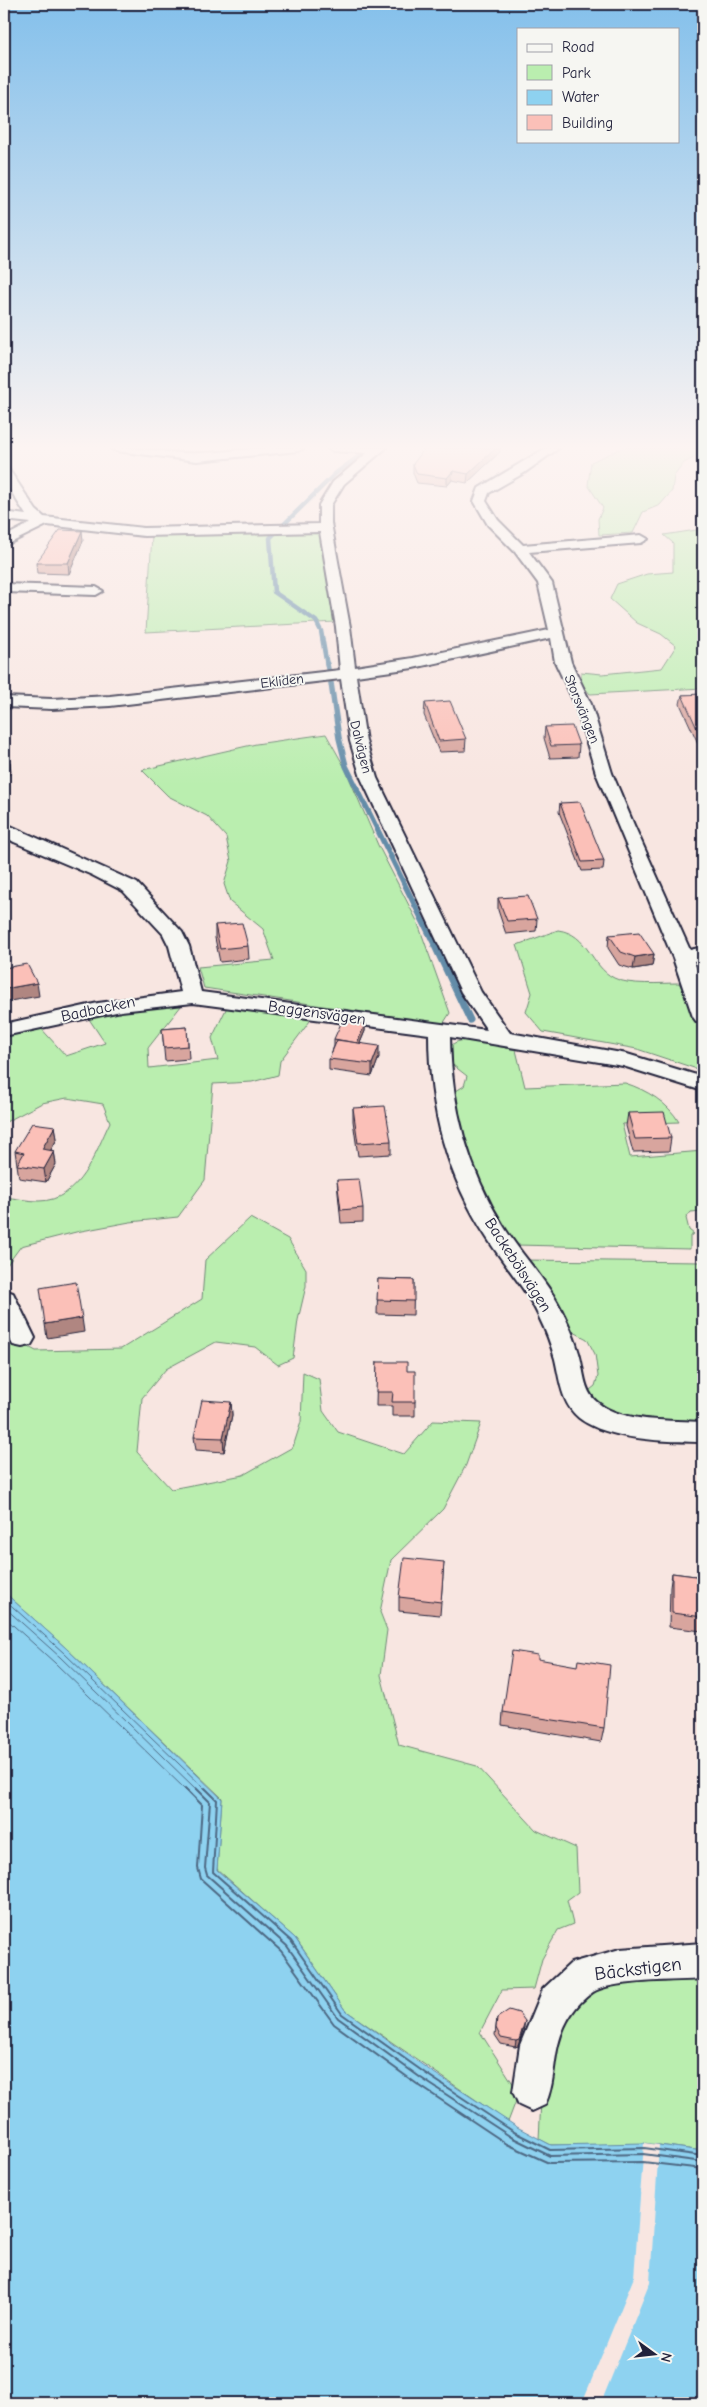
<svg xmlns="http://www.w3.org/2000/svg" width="707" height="2407" font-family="'Comic Neue',sans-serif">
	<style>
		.green { fill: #baeeaf; stroke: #6e8875 }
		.water { fill: #8ed2f0; stroke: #638ca8 }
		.pier { fill: #f8e6e1 }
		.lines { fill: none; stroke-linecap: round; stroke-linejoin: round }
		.shore-far1 { stroke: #4d6883; stroke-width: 1 }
		.shore { stroke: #4d6883; stroke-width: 2 }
		.stream-far2 { stroke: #638ca8; stroke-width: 4.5 }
		.stream-far1 { stroke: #638ca8; stroke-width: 5.5 }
		.stream { stroke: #638ca8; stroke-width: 7 }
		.street-casing { stroke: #22223b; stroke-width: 4 }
		.street { fill: #f6f6f2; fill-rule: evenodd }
		.wall { fill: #d8a59e; stroke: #22223b }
		.shaded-wall { fill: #b08681; stroke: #22223b }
		.building { fill: #fbc0b8; stroke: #22223b }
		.labels { text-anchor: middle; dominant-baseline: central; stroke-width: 4; stroke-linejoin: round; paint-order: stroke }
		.far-street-label { font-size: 14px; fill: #22223b; stroke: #f6f6f2 }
		.street-label { font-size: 16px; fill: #22223b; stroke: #f6f6f2 }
		.near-street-label { font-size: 19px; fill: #22223b; stroke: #f6f6f2 }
	</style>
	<rect width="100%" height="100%" fill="#f8e6e1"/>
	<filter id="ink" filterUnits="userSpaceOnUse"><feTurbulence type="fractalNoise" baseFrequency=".02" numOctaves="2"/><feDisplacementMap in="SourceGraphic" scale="10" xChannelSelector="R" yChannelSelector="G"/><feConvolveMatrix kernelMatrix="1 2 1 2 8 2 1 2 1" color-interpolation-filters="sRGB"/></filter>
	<g filter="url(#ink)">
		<!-- green -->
		<g class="green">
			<path d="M622,448H703V453L684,463L674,476L672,491L660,505L643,512L633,533L599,535L598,519L603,508L588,485L591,462Z"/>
			<path d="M703,529V559L698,569L703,585V688L590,694L581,683V672L602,674L662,668L676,646L661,634L637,623L610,599L617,584L647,574L673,572V543L664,535Z"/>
			<path d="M323,530L336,622L146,632L152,535Z"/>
			<path d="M326,734L344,766L378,845L417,921L450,1013L443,1024L204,988L198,967L274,960L263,929L230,902L224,884L231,861L226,837L207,816L168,796L142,770L256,744Z"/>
			<path d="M558,930C589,934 590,966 614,978C629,986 662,983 679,983L688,998L703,1032V1071L637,1049L543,1032L526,1012L532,993L517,945Z"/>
			<path d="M185,1001L148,1048L149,1068L218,1060L212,1038L228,1005L313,1017L280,1061L278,1075L252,1082L213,1084L205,1180L178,1217L130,1222L76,1232L21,1246L4,1269V1197C15,1198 27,1201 39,1201C80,1201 95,1153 110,1122L103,1104L67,1098L42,1103L4,1123V1036L39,1026L66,1056L105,1043L89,1019L104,1012Z"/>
			<path d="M468,1040L516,1050L525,1087L625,1083C647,1090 668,1103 679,1122L622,1124L630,1157L703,1151V1211L691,1212L686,1218L689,1230L694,1234L690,1236V1249L516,1245C482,1203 462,1144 456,1091L464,1086L467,1076L449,1062L447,1053C452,1042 456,1041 468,1040Z"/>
			<path d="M250,1218L288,1239L306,1269V1286L298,1320L293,1358L278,1365L255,1347L216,1342L166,1369L142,1398L137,1452L171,1489L243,1475L293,1447L301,1422L303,1372L319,1379L323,1411L338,1432L404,1454L433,1421L481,1423L466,1465L443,1509L391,1560L380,1612L387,1630L381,1675L399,1745L477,1766L536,1830L576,1848L578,1892L567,1900L573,1924L558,1930L542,1959L534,1989L502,1990L480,2032L519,2093L508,2122L345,2010L296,1939L217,1869L222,1798L67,1649L4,1592V1321L10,1337L36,1351L121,1349L202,1299L205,1260Z"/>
			<path d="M524,1260L703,1262V1425L647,1422L608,1413L586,1393L595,1386L598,1376L595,1354L587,1339L570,1330Z"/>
			<path d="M703,1974V2151L659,2145H551L539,2139L542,2081L567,2004L621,1977Z"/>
		</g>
		<!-- water -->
		<path class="water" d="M4,1592L67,1649L222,1799L217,1870L295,1938L345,2010L428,2069L517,2127L551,2145L644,2143L703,2151V2403H4Z"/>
		<!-- pier -->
		<path class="pier" d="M644,2143L659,2145L650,2282L601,2403H582L634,2277Z"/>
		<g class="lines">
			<!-- shore-far1 -->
			<g class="shore-far1">
				<path d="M4,1599L64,1653L206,1790"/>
				<path d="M4,1607L60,1657L197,1790"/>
				<path d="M4,1617L55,1663L186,1790"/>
			</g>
			<!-- shore -->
			<g class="shore">
				<path d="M185,1788L202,1805L198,1868L201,1879L281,1951L334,2024L417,2084L507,2144L549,2163L643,2162L703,2169"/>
				<path d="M196,1788L210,1802L205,1868L207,1875L287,1946L338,2018L421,2078L511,2137L550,2156L643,2154L703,2162"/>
				<path d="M205,1788L217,1800L213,1872L291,1941L342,2014L425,2073L514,2132L550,2150L644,2148L703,2156"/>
			</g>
			<!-- stream-far2 -->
			<path class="stream-far2" d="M327,666L321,631L316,621L274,592L270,538L336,473L370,448"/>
			<!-- stream-far1 -->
			<g class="stream-far1">
				<path d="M327,664L328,669"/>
				<path d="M331,683L339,738L346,766L436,948"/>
			</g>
			<!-- stream -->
			<path class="stream" d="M435,946L470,1020"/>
			<defs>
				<g id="street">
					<path d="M110,448C140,446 170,455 199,453C234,452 269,445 304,448L298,451L197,461L116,451Z"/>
					<path d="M327,448H386L344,484L331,505V523L350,627L355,667L413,658L549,630L538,583L515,552L488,525L474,501L479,488L546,448H559L524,473L489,493L486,501L498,520L523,545L641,535L648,539L641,543L529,552L552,583L571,662L591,704L612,773L634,825L690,950L703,947V959L694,961L703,988V1023L696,1021L693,1017L673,958L596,773L575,704L555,662L551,638L413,668L356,676L366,741L377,778L481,992L510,1033L627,1054L703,1077V1091L623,1066L450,1037C451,1105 468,1170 504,1227C523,1258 549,1282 564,1315C570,1327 575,1340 579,1353C584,1369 583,1391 597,1402C621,1423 673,1420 703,1422V1442C668,1442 607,1440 579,1418C561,1403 560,1380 555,1359C551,1345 546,1331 539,1317C526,1288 504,1265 487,1238C447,1177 429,1108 429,1034L193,1003L121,1011L4,1036V1024L98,1003L181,992L169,946L163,934L123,891L92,875L14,842L4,836V823L137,883L182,932L189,946L201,992L487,1030L461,992L361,778L350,741L341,679L110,706L52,709L4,707V697L52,699L110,696L340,670L336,627L320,532L144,536L47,525L4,546V537L31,523L4,520V512L26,515L4,480V467L8,468L36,510L44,517L144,528L319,524V505L333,482L367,453L333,451Z"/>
					<path d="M4,584L96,587L103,591L96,595L4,592Z"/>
					<path d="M4,1290L13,1293L35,1338L31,1345L22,1347L13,1345C2,1326 3,1311 4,1290Z"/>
					<path d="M703,1943V1979C678,1981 612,1980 593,1992C575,2004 563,2024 558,2045C553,2066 554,2086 545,2105L532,2111L519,2105L513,2092L520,2045L543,1989L571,1963L620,1949Z"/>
				</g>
			</defs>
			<!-- street casing -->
			<use href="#street" class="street-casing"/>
			<!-- street -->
			<use href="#street" class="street"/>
		</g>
		<!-- wall -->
		<g class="wall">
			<path d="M500,452L467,483L452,480L447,486L417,483L413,473V464Z"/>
			<path d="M83,541L69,574L37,573L36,563Z"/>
			<path d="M703,694V752H702L680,704L682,695Z"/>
			<path d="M425,703L466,739L465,751L439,752L424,715Z"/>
			<path d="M545,727L579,745L578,757L550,758L544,738Z"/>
			<path d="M560,803L604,861L603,870L582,871L559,812Z"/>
			<path d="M498,898L537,919L536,931L506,934L498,910Z"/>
			<path d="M215,925L248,946L249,959L220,962L215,938Z"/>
			<path d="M609,935L654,954L652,966L633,969L619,965L608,948Z"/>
			<path d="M365,1024V1031L360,1043L379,1057L372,1076L329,1070V1059L334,1046V1039Z"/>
			<path d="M187,1027L189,1059L165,1061L162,1029Z"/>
			<path d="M353,1108L391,1141V1154L358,1156L353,1121Z"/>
			<path d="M628,1113L671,1138L669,1151L633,1152L626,1126Z"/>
			<path d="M55,1126L57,1139L51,1150L54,1151L56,1164L46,1182L19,1178L15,1151Z"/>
			<path d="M337,1180L363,1208V1222L341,1223L338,1193Z"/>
			<path d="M378,1279L414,1280L413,1315L377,1314Z"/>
			<path d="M377,1362L407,1371L415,1402V1416H392V1406H376Z"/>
			<path d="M231,1402L232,1415L224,1452L196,1450L194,1437Z"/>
			<path d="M444,1562L440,1615L399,1611V1597Z"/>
			<path d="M672,1573L703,1577V1628L702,1631L669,1627L670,1587Z"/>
			<path d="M538,1659L604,1728L601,1742L502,1725L503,1712Z"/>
			<path d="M497,2018L524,2027L518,2046L515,2047L501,2044L495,2035Z"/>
		</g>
		<!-- shaded-wall -->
		<g class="shaded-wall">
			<path d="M496,448H500V452L467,483L468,474Z"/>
			<path d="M453,471L452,480L447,486V478Z"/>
			<path d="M82,531L83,541L69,574L68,563Z"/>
			<path d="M10,762L11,772L4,781V769Z"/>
			<path d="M654,954L652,966L633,969L635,957Z"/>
			<path d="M37,983L39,996L4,1002V989Z"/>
			<path d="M365,1024V1031L357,1050V1043Z"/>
			<path d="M379,1046V1057L372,1076V1064Z"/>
			<path d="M55,1126L57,1139L44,1162L42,1149Z"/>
			<path d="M54,1151L56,1164L46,1182L44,1169Z"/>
			<path d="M82,1318L84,1332L47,1338L45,1324Z"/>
			<path d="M231,1402L232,1415L224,1452L223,1438Z"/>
			<path d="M525,2021L524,2027L518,2046L515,2047L516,2041Z"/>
		</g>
		<!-- building -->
		<g class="building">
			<path d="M425,448H496L468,474L453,471L447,478L417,474L413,464Z"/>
			<path d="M60,530L82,531L68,563H36Z"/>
			<path d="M703,694V742L682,695Z"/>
			<path d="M450,701L466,739L439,741L425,703Z"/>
			<path d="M572,726L579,745L551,746L545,727Z"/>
			<path d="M4,761L10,762L4,769Z"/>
			<path d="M580,802L604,861L582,862L560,803Z"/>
			<path d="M528,896L537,919L507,921L498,898Z"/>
			<path d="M242,923L248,946L220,949L215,925Z"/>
			<path d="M639,932L654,954L635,957L621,952L609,935Z"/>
			<path d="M27,964L37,983L4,989V968Z"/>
			<path d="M342,1021L365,1024L357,1043L334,1039Z"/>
			<path d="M187,1027L188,1046L164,1048L162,1029Z"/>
			<path d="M337,1040L379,1046L372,1064L329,1059Z"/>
			<path d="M385,1106L391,1141L358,1143L353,1108Z"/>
			<path d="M664,1112L671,1138L635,1139L628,1113Z"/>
			<path d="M32,1123L55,1126L42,1149L54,1151L44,1169L17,1165L24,1153L15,1151Z"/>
			<path d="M359,1179L363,1208L341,1210L337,1180Z"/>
			<path d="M378,1279L414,1280V1301L377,1300Z"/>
			<path d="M76,1282L82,1318L45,1324L40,1288Z"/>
			<path d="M377,1362H407V1371H415V1402H392L393,1392H376Z"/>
			<path d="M202,1400L231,1402L223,1438L194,1437Z"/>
			<path d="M404,1558L444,1562L441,1602L399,1597Z"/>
			<path d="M672,1573L703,1577V1617L672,1613Z"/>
			<path d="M512,1651L538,1655V1659L577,1666L578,1660L610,1665L604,1728L503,1712Z"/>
			<path d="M509,2010L519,2013L525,2021L519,2040L516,2041L501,2038L496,2028L497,2018Z"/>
		</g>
	</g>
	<!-- sky -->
	<linearGradient id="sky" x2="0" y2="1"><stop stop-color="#84c0eb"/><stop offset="0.57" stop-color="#fcf4f2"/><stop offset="1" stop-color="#fcf4f2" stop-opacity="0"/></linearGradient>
	<rect width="707" height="785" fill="url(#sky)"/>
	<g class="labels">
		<!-- far-street labels -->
		<g class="far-street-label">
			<text transform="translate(282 681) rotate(-7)">Ekliden</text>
			<text transform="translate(582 709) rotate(68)">Storsvängen</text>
			<text transform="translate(361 747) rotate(76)">Dalvägen</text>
		</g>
		<!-- street labels -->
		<g class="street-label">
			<text transform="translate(98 1009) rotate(-12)">Badbacken</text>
			<text transform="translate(317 1013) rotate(8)">Baggensvägen</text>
			<text transform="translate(518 1265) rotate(57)">Backebölsvägen</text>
		</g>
		<!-- near-street labels -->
		<g class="near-street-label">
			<text transform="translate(638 1969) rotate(-7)">Bäckstigen</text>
		</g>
	</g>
	<!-- margin -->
	<rect width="707" height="2407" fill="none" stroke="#f6f6f2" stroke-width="20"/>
	<rect x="10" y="10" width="687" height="2387" fill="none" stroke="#22223b" stroke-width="2" filter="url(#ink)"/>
	<!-- legend -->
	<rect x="517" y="28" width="162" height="115" fill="#f6f6f2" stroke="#a1a1a9"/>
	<rect x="527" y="44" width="25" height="8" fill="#f6f6f2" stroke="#a1a1a9"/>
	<text x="562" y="52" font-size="15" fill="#22223b">Road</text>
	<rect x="527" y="65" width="25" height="15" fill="#baeeaf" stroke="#a1a1a9"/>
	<text x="562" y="78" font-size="15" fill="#22223b">Park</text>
	<rect x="527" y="90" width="25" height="15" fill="#8ed2f0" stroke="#a1a1a9"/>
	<text x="562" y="102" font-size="15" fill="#22223b">Water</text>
	<rect x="527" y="115" width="25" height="15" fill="#fbc0b8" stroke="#a1a1a9"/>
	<text x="562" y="128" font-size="15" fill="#22223b">Building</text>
	<!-- north arrow -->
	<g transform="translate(654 2354) rotate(105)" stroke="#f6f6f2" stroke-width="4" paint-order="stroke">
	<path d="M0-4L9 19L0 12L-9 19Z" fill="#22223b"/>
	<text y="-8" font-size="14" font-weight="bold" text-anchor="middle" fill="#22223b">N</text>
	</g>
</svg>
